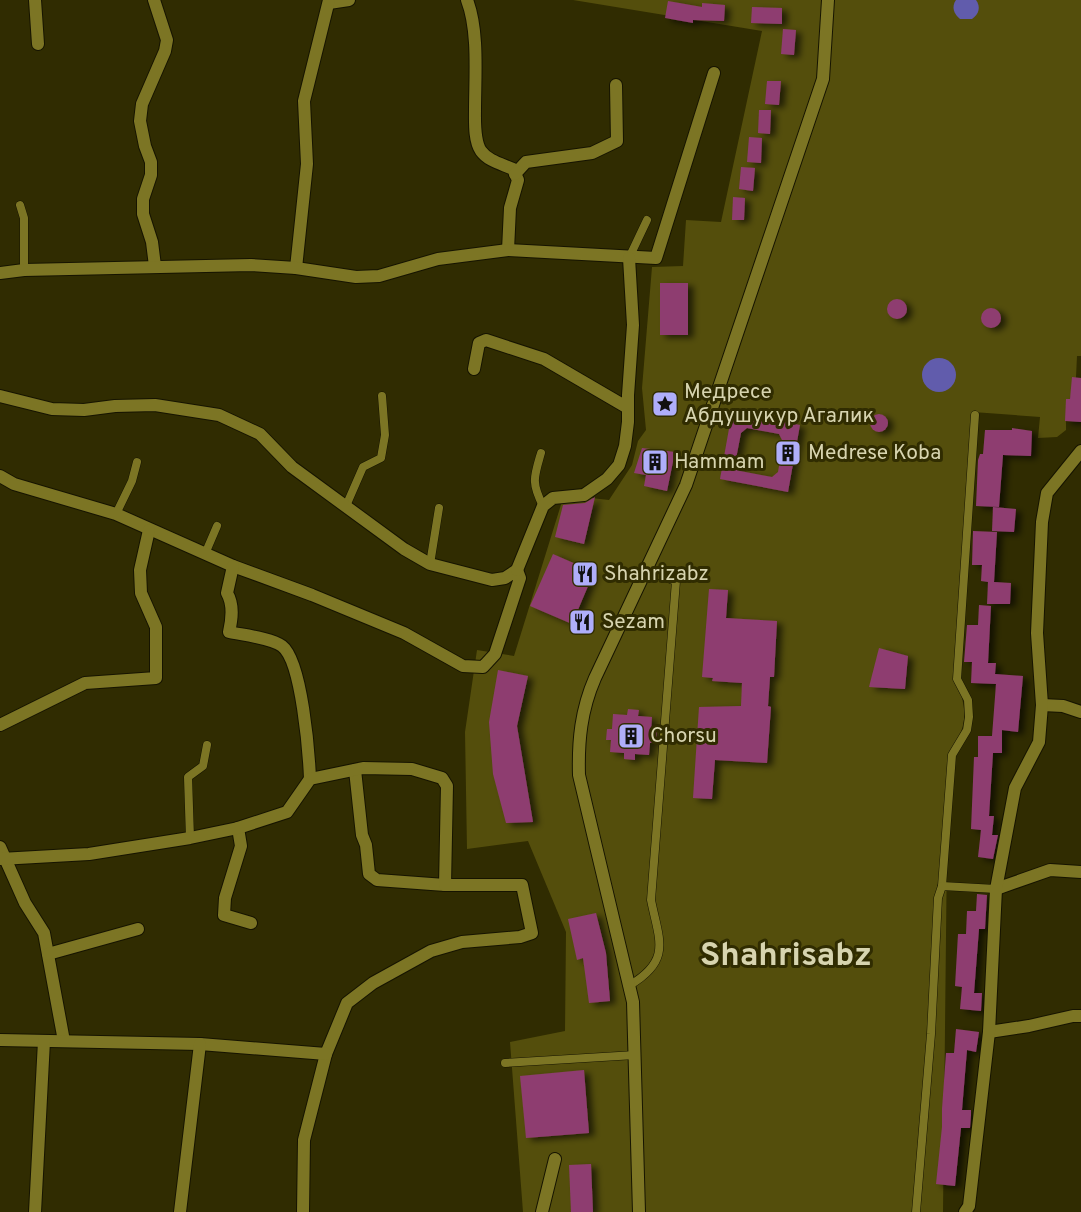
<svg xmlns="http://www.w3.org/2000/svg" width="1081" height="1212" font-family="Overpass,sans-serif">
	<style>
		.green { fill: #544e0c }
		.water { fill: #615cac }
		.building { fill: #8e3e70; fill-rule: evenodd; filter: url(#shadow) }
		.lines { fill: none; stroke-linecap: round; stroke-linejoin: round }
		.lane-casing { stroke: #161400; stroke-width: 9 }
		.street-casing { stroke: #161400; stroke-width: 14 }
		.lane { stroke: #7c7524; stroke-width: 8 }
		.street { stroke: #7c7524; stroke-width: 12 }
		.labels { text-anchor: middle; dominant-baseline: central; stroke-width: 6; stroke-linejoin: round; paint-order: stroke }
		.poi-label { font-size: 21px; fill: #d7d4af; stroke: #302c01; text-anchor: start }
		.town-label { font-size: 33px; font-weight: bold; fill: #d7d4af; stroke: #302c01 }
	</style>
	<defs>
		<filter id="shadow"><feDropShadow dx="5.5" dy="3" stdDeviation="3" flood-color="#0009"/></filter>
	</defs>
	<rect width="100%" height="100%" fill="#302c01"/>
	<!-- green -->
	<path class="green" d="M573,0H1081V356H1077L1076,377L1070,399H1066V430L1057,437L1038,438L1040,417L973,412L959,687C968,716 966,729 948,755L943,1212H523L510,1042L565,1031L566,932L528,841L467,849L465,732L477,650L514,656L564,495L609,500L632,465L638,441L646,430L642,388L652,267L683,266L686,220L721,222L762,31Z"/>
	<!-- water -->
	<g class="water">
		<path d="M956,0H976C981,7 979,14 972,19H960C954,14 951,7 956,0Z"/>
		<circle cx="939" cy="375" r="17"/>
	</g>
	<!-- building -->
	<g class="building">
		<path d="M668,1L702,7V3L725,5L724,21L693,20V23L665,18Z"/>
		<path d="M752,7L782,8V24L751,23Z"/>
		<path d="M783,29L796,30L794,55L781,54Z"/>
		<path d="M767,81H781L779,105L765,104Z"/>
		<path d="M759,110H771L770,134L758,133Z"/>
		<path d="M749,137L762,138L761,163L747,162Z"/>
		<path d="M741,167L755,168L753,191L739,189Z"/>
		<path d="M733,197L745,198L744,220H732Z"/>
		<rect x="660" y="283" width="28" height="52"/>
		<circle cx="897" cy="309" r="10"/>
		<circle cx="991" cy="318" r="10"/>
		<path d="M1072,377L1081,378V422L1065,421L1066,399H1070Z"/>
		<path d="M732,412L800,425L788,492L720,479ZM747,428L779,434L783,442L778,472L772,477L740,471L735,464L741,433Z"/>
		<circle cx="879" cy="423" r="9"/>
		<path d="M1012,428L1032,431L1031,456L1003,455L999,507L976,506L978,460L980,454H983L985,430H1012Z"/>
		<path d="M642,448L675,452L667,491L644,486L646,475L634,473Z"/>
		<path d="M595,497L584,544L555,537L563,505L585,503Z"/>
		<path d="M993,507L1016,509L1014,532L992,531Z"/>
		<path d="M973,531L997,532L994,582L1011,583L1010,604H987L988,582L981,581L982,565H972Z"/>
		<path d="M553,554L594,572L572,624L530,606Z"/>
		<path d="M709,589L728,590L726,618L777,621L774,677H770L768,706L771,707L767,763L715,760L712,799L693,798L699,707L741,706L742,683L712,681L713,678L702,677Z"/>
		<path d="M979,605L991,606L988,663H996L995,674L1023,676L1018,732L1002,730V753H993L989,816H994L992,835H998L993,859L978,857L981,830L971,829L974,757H978V736H992L996,684L971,683L972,662H964L967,625H978Z"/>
		<path d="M879,648L908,656L905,689L869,687Z"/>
		<path d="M498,670L528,676L517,726L533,822L506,823L493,774L489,722Z"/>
		<path d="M628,709L639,710L638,716L652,717L651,732H657L656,743H650L649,755L635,754V760L624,759V753L610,752L611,740H606L607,729H612L613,714L627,715Z"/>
		<path d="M977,894L987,895L985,929H979L974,993H982L981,1011L960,1009L962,987L955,986L958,934H966L967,911H976Z"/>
		<path d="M596,913L606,953L610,1001L589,1003L583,958L577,960L568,919Z"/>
		<path d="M956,1029L979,1032L976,1052L967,1050L962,1110H971V1115L970,1128H961L955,1186L936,1184L942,1127V1109L946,1053H954Z"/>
		<path d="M584,1070L589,1133L526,1138L520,1076Z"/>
		<path d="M591,1164L593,1212H571L569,1165Z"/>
	</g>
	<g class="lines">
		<defs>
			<g id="lane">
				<path d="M20,205L24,218V270"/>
				<path d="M629,258L647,220"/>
				<path d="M541,453C534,477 531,482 543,506"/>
				<path d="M346,506L363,467L381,458L385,435L382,396"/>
				<path d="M116,514L132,481L137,462"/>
				<path d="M205,554L217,526"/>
				<path d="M430,564L439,508"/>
				<path d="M190,838L188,777L203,766L207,745"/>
				<path d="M942,886L952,755L967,730L969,717L968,700L957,679L975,415"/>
				<path d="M630,985C672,960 659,940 651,900L676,581L647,571"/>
				<path d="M505,1063L635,1055"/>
				<path d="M916,1212L931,1034L938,898L942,886L996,889"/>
			</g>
			<g id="street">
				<path d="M35,0L38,44"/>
				<path d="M154,0L167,40L165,51L142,104L140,121L145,146L151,162V175L143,199V214L152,242L155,266"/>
				<path d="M467,0C479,31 475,77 475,110C475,122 474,141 481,151C488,161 502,164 513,169L518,180L510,208L508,250"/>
				<path d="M329,3L349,0"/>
				<path d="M515,174L526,162L592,153L617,141L616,85"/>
				<path d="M296,268L307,164L304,101L329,0"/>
				<path d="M0,273L24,270L251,265L296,268L356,277L379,276L438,259L508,250L656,258L714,73"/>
				<path d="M474,369L479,343L486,340L544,359L628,408"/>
				<path d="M0,396L52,409L84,410L115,406L155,405L219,415L260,434L292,467L404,549L430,564L492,580L505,578L517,570L520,578L495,654L483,667L463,666L404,633L312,595L233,566L116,514L14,484L0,476"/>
				<path d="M233,566L227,593C234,605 232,619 229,632C243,635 271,638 282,646C302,661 309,754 310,779"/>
				<path d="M517,570L543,506L553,498L584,495L607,479L619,465L625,446L628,422V395L633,325L629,258"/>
				<path d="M1042,705L1063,706L1081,712"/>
				<path d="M0,725L85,683L156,678V627L141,593L140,570L149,530"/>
				<path d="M355,770L362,835L366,845L369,874L377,880L445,885"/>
				<path d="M238,828L241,846L225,898L224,915L251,923"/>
				<path d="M0,847L25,903L44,933L64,1041"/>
				<path d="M0,859L89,854L190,838L238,828L287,812L310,779L363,768L412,769L442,778L447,786L445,885H522L532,933L520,937L462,942L431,951L373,983L347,1003L326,1054L304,1140L303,1212"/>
				<path d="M996,889L1050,870L1081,872"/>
				<path d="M48,954L138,929"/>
				<path d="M989,1032L1029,1026L1073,1016H1081"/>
				<path d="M0,1040L200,1044L326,1054"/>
				<path d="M35,1212L44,1041"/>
				<path d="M180,1212L200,1044"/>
				<path d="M542,1212L555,1159"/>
				<path d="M639,1212L633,1002L579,775C578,741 581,710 595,678L686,485L823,79L828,0"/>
				<path d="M965,1212L969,1206L989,1032L996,889L1015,788L1039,742L1042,705L1037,633L1042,522L1047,493L1081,451"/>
			</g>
		</defs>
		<!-- lane casing -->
		<use href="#lane" class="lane-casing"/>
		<!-- street casing -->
		<use href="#street" class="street-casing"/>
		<!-- lane -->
		<use href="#lane" class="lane"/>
		<!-- street -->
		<use href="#street" class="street"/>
	</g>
	<!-- icons -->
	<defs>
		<symbol id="sight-square" viewBox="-11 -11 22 22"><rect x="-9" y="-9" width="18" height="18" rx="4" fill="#afaefa" stroke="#302c01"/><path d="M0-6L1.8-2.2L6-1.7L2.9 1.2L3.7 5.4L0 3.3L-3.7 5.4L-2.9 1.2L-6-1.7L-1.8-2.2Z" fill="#111"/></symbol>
		<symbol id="building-square" viewBox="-11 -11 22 22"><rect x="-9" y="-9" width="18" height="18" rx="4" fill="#afaefa" stroke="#302c01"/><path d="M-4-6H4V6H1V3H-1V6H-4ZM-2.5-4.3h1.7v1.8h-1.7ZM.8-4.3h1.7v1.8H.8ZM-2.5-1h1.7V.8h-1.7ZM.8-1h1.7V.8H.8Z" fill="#111"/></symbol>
		<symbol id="restaurant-square" viewBox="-11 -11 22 22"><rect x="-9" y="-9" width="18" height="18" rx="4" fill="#afaefa" stroke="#302c01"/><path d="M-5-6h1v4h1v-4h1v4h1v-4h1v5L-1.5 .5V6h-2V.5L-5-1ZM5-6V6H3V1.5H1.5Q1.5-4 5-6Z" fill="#111"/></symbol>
	</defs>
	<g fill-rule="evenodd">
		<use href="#sight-square" x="650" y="389" width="30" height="30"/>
		<use href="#building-square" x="773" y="438" width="30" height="30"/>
		<use href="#building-square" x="640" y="447" width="30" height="30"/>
		<use href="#restaurant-square" x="570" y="559" width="30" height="30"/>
		<use href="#restaurant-square" x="567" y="607" width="30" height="30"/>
		<use href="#building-square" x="616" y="721" width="30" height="30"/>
	</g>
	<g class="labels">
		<!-- poi labels -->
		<g class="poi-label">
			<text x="684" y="392">Медресе<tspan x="684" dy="24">Абдушукур Агалик</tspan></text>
			<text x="808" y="453">Medrese Koba</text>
			<text x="674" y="462">Hammam</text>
			<text x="604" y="574">Shahrizabz</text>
			<text x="602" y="622">Sezam</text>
			<text x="650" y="736">Chorsu</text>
		</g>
		<!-- town labels -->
		<g class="town-label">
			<text x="786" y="957">Shahrisabz</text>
		</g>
	</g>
</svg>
